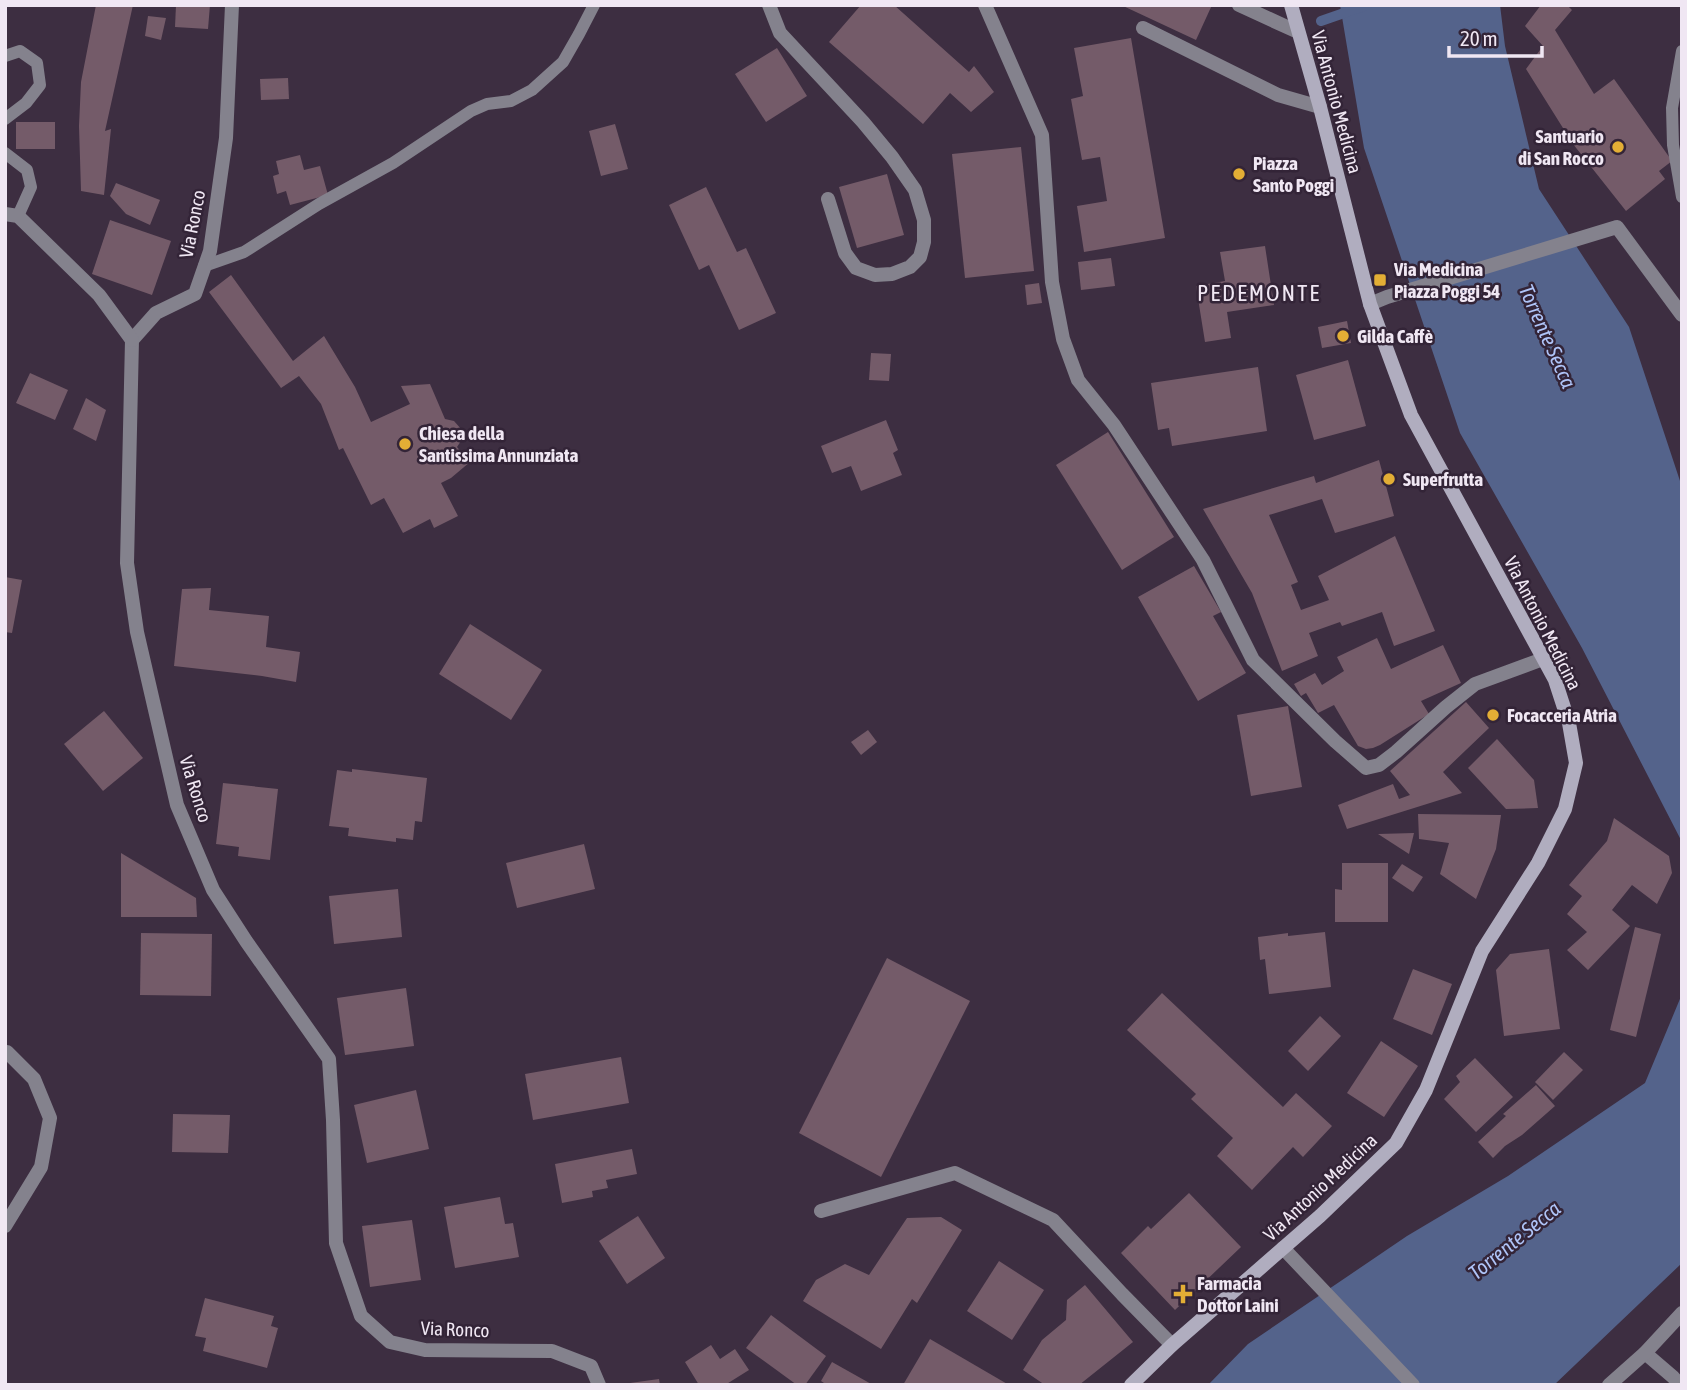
<svg xmlns="http://www.w3.org/2000/svg" width="1687" height="1390" font-family="'Asap Condensed',sans-serif">
	<style>
		.water { fill: #54638b }
		.lines { fill: none; stroke-linecap: round; stroke-linejoin: round }
		.stream { stroke: #54638b; stroke-width: 10 }
		.building { fill: #745b69 }
		.lane { stroke: #84828d; stroke-width: 12 }
		.street { stroke: #84828d; stroke-width: 14 }
		.secondary { stroke: #b0adbf; stroke-width: 14 }
		.poi-dot { fill: #e3ae35; stroke: #332437; stroke-width: 2.5 }
		.labels { text-anchor: middle; dominant-baseline: central; stroke-width: 5; stroke-linejoin: round; paint-order: stroke }
		.street-label { font-size: 19px; fill: #f0e7f3; stroke: #332437 }
		.poi-label { font-size: 19px; font-weight: bold; fill: #f0e7f3; stroke: #332437; text-anchor: start }
		.water-label { font-size: 21px; font-style: italic; fill: #afc4f8; stroke: #332437 }
		.quarter-label { font-size: 23px; letter-spacing: 2px; fill: #f0e7f3; stroke: #332437 }
	</style>
	<rect width="100%" height="100%" fill="#3d2e41"/>
	<!-- water -->
	<g class="water">
		<path d="M1340,5H1500L1505,46L1539,189L1629,327L1682,487V842L1582,648L1460,433L1364,148Z"/>
		<path d="M1682,994V1263L1554,1385H1208L1248,1344L1407,1236L1508,1176L1645,1083Z"/>
	</g>
	<g class="lines">
		<!-- stream -->
		<path class="stream" d="M1321,21L1367,5"/>
	</g>
	<!-- building -->
	<g class="building">
		<path d="M96,5H133L105,131L111,129L104,195L81,191L79,126L81,82Z"/>
		<path d="M176,5H210L208,29L175,27Z"/>
		<path d="M861,5H894L969,72L974,66L994,92L971,112L950,93L923,124L829,42Z"/>
		<path d="M1121,5H1212L1196,40Z"/>
		<path d="M1541,5H1567L1572,10L1555,30L1594,94L1614,79L1672,161L1659,171L1665,179L1626,211L1573,144L1526,69L1543,46L1525,26Z"/>
		<path d="M148,16L166,18L161,40L145,36Z"/>
		<path d="M1131,38L1165,238L1084,252L1077,206L1107,201L1100,157L1082,160L1071,99L1083,96L1074,48Z"/>
		<path d="M777,48L807,96L766,122L735,74Z"/>
		<path d="M288,78L289,99L261,100L260,79Z"/>
		<rect x="16" y="122" width="39" height="27"/>
		<path d="M615,124L628,169L601,176L589,131Z"/>
		<path d="M1021,147L1034,271L965,278L952,154Z"/>
		<path d="M300,155L304,170L320,166L328,195L290,205L286,191L277,194L273,176L279,174L276,161Z"/>
		<path d="M887,174L904,235L857,248L839,187Z"/>
		<path d="M116,183L160,200L150,225L126,214L110,196Z"/>
		<path d="M706,187L737,252L746,248L776,313L739,330L709,265L699,270L669,205Z"/>
		<path d="M110,220L171,241L152,295L92,274Z"/>
		<path d="M1265,246L1274,305L1227,312L1231,338L1205,342L1196,286L1225,281L1220,252Z"/>
		<path d="M1111,258L1115,286L1081,290L1078,262Z"/>
		<path d="M231,275L293,361L324,336L355,387L371,422L410,404L401,386L430,384L445,419L454,421L462,430L461,441L457,447L470,462L451,478L441,483L458,516L434,528L430,519L403,533L384,498L371,505L343,448L339,450L321,404L299,376L281,388L209,292Z"/>
		<path d="M1039,283L1042,303L1027,305L1025,285Z"/>
		<path d="M1347,321L1351,343L1322,348L1318,327Z"/>
		<path d="M871,353L891,354L889,381L869,380Z"/>
		<path d="M1348,360L1366,426L1314,440L1296,375Z"/>
		<path d="M1258,367L1267,431L1172,446L1169,428L1158,430L1151,383Z"/>
		<path d="M30,373L68,390L55,420L16,403Z"/>
		<path d="M86,398L106,410L96,441L73,429Z"/>
		<path d="M886,420L898,450L893,453L902,475L861,491L851,466L832,473L821,446Z"/>
		<path d="M1108,432L1174,537L1122,570L1056,465Z"/>
		<path d="M1379,460L1394,516L1335,533L1322,499L1269,515L1298,582L1291,585L1301,610L1329,600L1318,576L1395,536L1435,631L1394,646L1382,612L1342,626L1340,622L1309,633L1318,656L1282,671L1252,593L1203,509L1314,476L1316,483Z"/>
		<path d="M1194,566L1221,612L1213,616L1246,673L1198,701L1138,597Z"/>
		<path d="M5,577L22,580L12,633L5,632Z"/>
		<path d="M211,588L209,610L269,616L266,647L300,652L296,682L262,676L174,666L182,589Z"/>
		<path d="M470,624L542,670L511,720L439,674Z"/>
		<path d="M1377,638L1391,669L1443,645L1461,683L1421,701L1429,714L1380,745L1373,748L1366,749L1358,746L1334,705L1318,713L1306,693L1301,696L1294,684L1315,673L1322,685L1344,671L1337,657Z"/>
		<path d="M1466,702L1489,728L1443,772L1462,793L1347,829L1338,805L1393,784L1399,799L1410,795L1390,771Z"/>
		<path d="M1288,706L1302,787L1251,796L1237,715Z"/>
		<path d="M104,711L143,758L103,791L64,744Z"/>
		<path d="M868,730L877,742L861,755L851,742Z"/>
		<path d="M1497,739L1534,780L1538,808L1506,809L1468,768Z"/>
		<path d="M352,769L427,778L422,822L415,821L413,840L396,838V842L348,836L349,828L329,826L337,770L352,772Z"/>
		<path d="M223,783L278,789L270,860L238,856L239,847L216,844Z"/>
		<path d="M1418,814L1501,815L1496,849L1476,899L1440,874L1449,843L1419,839Z"/>
		<path d="M1614,818L1669,856L1672,873L1657,904L1632,885L1612,910L1630,926L1588,970L1567,950L1587,932L1567,914L1582,896L1569,885L1607,841Z"/>
		<path d="M1414,833L1409,854L1378,834Z"/>
		<path d="M584,844L595,889L517,908L506,863Z"/>
		<path d="M121,853L196,898L197,917H121Z"/>
		<path d="M1342,863H1388V922H1335V889L1342,890Z"/>
		<path d="M1402,864L1423,877L1413,892L1392,878Z"/>
		<path d="M398,889L402,937L334,944L329,896Z"/>
		<path d="M1635,927L1661,934L1636,1037L1610,1030Z"/>
		<path d="M1325,932L1331,987L1269,994L1265,959L1260,960L1258,937L1288,933V936Z"/>
		<path d="M141,933L212,934L211,996L140,995Z"/>
		<path d="M1549,949L1560,1029L1504,1036L1496,970L1510,954Z"/>
		<path d="M887,958L970,1001L881,1177L799,1133Z"/>
		<path d="M1413,969L1452,984L1432,1035L1393,1019Z"/>
		<path d="M406,988L414,1046L345,1055L337,998Z"/>
		<path d="M1162,993L1283,1107L1296,1093L1332,1126L1303,1157L1293,1147L1252,1190L1217,1156L1233,1138L1191,1099L1196,1094L1127,1030Z"/>
		<path d="M1320,1016L1341,1036L1308,1071L1288,1051Z"/>
		<path d="M1381,1041L1418,1066L1384,1117L1347,1093Z"/>
		<path d="M1564,1052L1583,1070L1553,1100L1535,1082Z"/>
		<path d="M621,1057L629,1103L533,1120L525,1074Z"/>
		<path d="M1475,1058L1513,1097L1476,1132L1444,1099L1460,1082L1456,1076Z"/>
		<path d="M1536,1085L1555,1106L1522,1135L1505,1146L1493,1158L1478,1142L1506,1116L1503,1114Z"/>
		<path d="M416,1090L429,1149L367,1163L354,1105Z"/>
		<path d="M173,1114L230,1115L228,1153L172,1152Z"/>
		<path d="M632,1149L637,1174L606,1180L608,1188L592,1191L593,1197L562,1203L555,1164Z"/>
		<path d="M1189,1193L1241,1247L1175,1310L1121,1253L1148,1226L1151,1229Z"/>
		<path d="M500,1197L505,1224L513,1223L519,1257L455,1268L444,1207Z"/>
		<path d="M638,1216L665,1258L627,1284L599,1241Z"/>
		<path d="M941,1217L962,1230L917,1303L912,1299L881,1349L803,1301L816,1280L845,1264L869,1275L907,1218Z"/>
		<path d="M412,1220L421,1280L370,1287L362,1226Z"/>
		<path d="M999,1261L1044,1290L1012,1340L967,1311Z"/>
		<path d="M1085,1285L1133,1342L1079,1385H1045L1023,1370L1042,1340L1066,1320L1067,1300Z"/>
		<path d="M205,1298L274,1316L271,1326L278,1328L267,1368L203,1351L206,1338L195,1336Z"/>
		<path d="M771,1315L826,1356L805,1385H797L746,1348Z"/>
		<path d="M930,1339L1009,1385H903Z"/>
		<path d="M711,1345L720,1359L735,1349L749,1370L725,1385H699L685,1362Z"/>
		<path d="M832,1362L873,1385H827L821,1381Z"/>
		<path d="M659,1379L660,1385H631L630,1383Z"/>
	</g>
	<g class="lines">
		<!-- lane -->
		<g class="lane">
			<path d="M1682,51L1672,108L1673,145L1682,197"/>
			<path d="M5,56L20,51L37,63L40,85L26,103L5,119"/>
			<path d="M5,153L27,170L31,187L18,216"/>
			<path d="M204,266L244,252L319,204L393,163L471,111L487,104L511,101L532,90L563,62L579,34L594,5"/>
		</g>
		<!-- street -->
		<g class="street">
			<path d="M232,5L226,138L210,251L195,294L156,313L132,340L127,563L137,632L177,805L213,890L246,941L329,1059L333,1120L336,1243L361,1316L390,1342L425,1350L552,1351L591,1366L599,1385"/>
			<path d="M769,5L780,33L863,122L892,157L915,190L924,220V242L920,257L910,267L892,274L875,275L856,268L845,253L828,199"/>
			<path d="M985,5L1042,135L1052,282L1063,339L1078,380L1114,425L1203,560L1253,660L1335,741L1366,768L1379,765L1396,752L1446,707L1475,684L1543,659"/>
			<path d="M1239,5L1298,32"/>
			<path d="M1143,28L1278,95L1320,107"/>
			<path d="M5,214L18,216L99,295L132,340"/>
			<path d="M1370,304L1387,297L1617,227L1682,315"/>
			<path d="M821,1211L955,1173L1053,1220L1122,1294L1172,1345"/>
			<path d="M5,1226L41,1167L50,1118L34,1079L7,1052"/>
			<path d="M1283,1248L1413,1385"/>
			<path d="M1645,1353L1673,1377L1680,1385"/>
			<path d="M1609,1385L1645,1353L1682,1313"/>
		</g>
		<!-- secondary -->
		<path class="secondary" d="M1131,1385L1172,1345L1320,1216L1396,1143L1426,1090L1482,951L1538,863L1565,809L1576,763L1569,723L1555,680L1411,415L1370,304L1320,107L1291,5"/>
	</g>
	<!-- markers -->
	<g class="poi-dot">
		<circle cx="1618" cy="147" r="7"/>
		<circle cx="1239" cy="174" r="7"/>
		<rect x="1373" y="273" width="14" height="14" rx="3.5"/>
		<circle cx="1343" cy="336" r="7"/>
		<circle cx="405" cy="444" r="7"/>
		<circle cx="1389" cy="479" r="7"/>
		<circle cx="1493" cy="715" r="7"/>
		<path d="M1179.5 1283.5h7v7h7v7h-7v7h-7v-7h-7v-7h7z"/>
	</g>
	<g class="labels">
		<!-- street labels -->
		<g class="street-label">
			<text transform="translate(1337 102) rotate(75)">Via Antonio Medicina</text>
			<text transform="translate(192 224) rotate(-79)">Via Ronco</text>
			<text transform="translate(1543 623) rotate(63)">Via Antonio Medicina</text>
			<text transform="translate(196 789) rotate(73)">Via Ronco</text>
			<text transform="translate(1320 1187) rotate(-43)">Via Antonio Medicina</text>
			<text transform="translate(455 1329) rotate(2)">Via Ronco</text>
		</g>
		<!-- poi labels -->
		<g class="poi-label">
			<text x="1604" y="136" text-anchor="end">Santuario<tspan x="1604" dy="22">di San Rocco</tspan></text>
			<text x="1253" y="163">Piazza<tspan x="1253" dy="22">Santo Poggi</tspan></text>
			<text x="1394" y="269">Via Medicina<tspan x="1394" dy="22">Piazza Poggi 54</tspan></text>
			<text x="1357" y="336">Gilda Caffè</text>
			<text x="419" y="433">Chiesa della<tspan x="419" dy="22">Santissima Annunziata</tspan></text>
			<text x="1403" y="479">Superfrutta</text>
			<text x="1507" y="715">Focacceria Atria</text>
			<text x="1197" y="1283">Farmacia<tspan x="1197" dy="22">Dottor Laini</tspan></text>
		</g>
		<!-- water labels -->
		<g class="water-label">
			<text transform="translate(1548 336) rotate(66)">Torrente Secca</text>
			<text transform="translate(1514 1240) rotate(-39)">Torrente Secca</text>
		</g>
		<!-- quarter labels -->
		<g class="quarter-label">
			<text x="1259" y="293">PEDEMONTE</text>
		</g>
	</g>
	<!-- border -->
	<rect width="1687" height="1390" fill="none" stroke="#f0e7f3" stroke-width="14"/>
	<!-- scale -->
	<path d="M1449 46v10h93v-10" fill="none" stroke="#f0e7f3" stroke-width="3.5"/>
	<text x="1460" y="46" font-size="21" fill="#f0e7f3" stroke="#332437" stroke-width="5" paint-order="stroke">20 m</text>
</svg>
